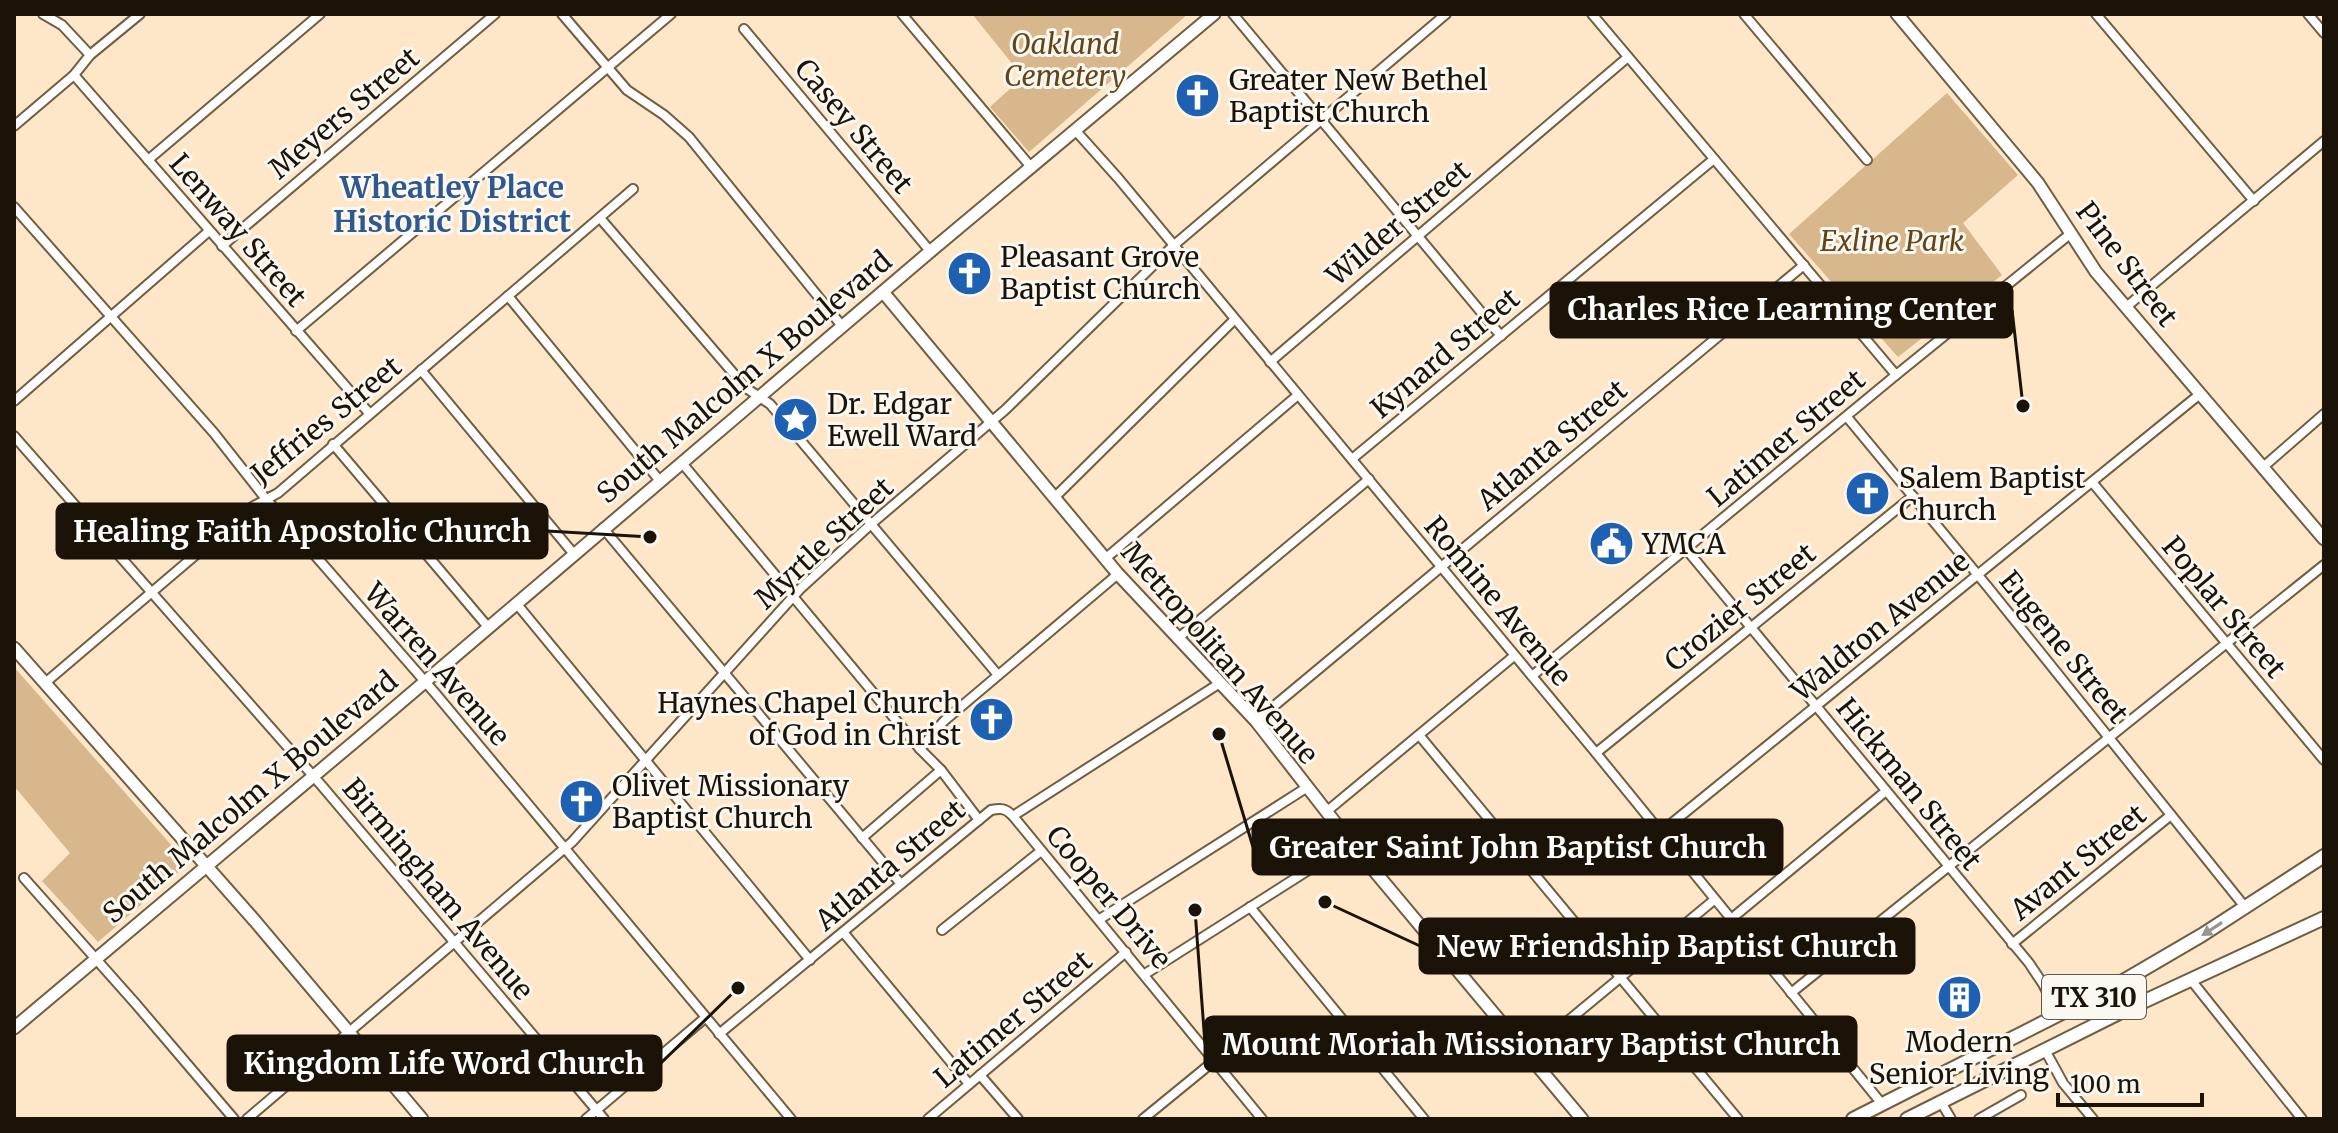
<svg xmlns="http://www.w3.org/2000/svg" width="2338" height="1133" font-family="Merriweather,serif">
	<style>
		.green { fill: #d7b78b }
		.lines { fill: none; stroke-linecap: round; stroke-linejoin: round }
		.street-casing { stroke: #705d42; stroke-width: 12 }
		.secondary-casing { stroke: #705d42; stroke-width: 15 }
		.primary-casing { stroke: #705d42; stroke-width: 16 }
		.street { stroke: #fff; stroke-width: 8 }
		.secondary { stroke: #fff; stroke-width: 11 }
		.primary { stroke: #fff; stroke-width: 12 }
		.oneway { fill: #989590 }
		.labels { text-anchor: middle; dominant-baseline: central; stroke-width: 6; stroke-linejoin: round; paint-order: stroke }
		.shield { fill: #fbf7f1; stroke: #5e574e; stroke-width: 2 }
		.shield-label { font-size: 26px; font-weight: bold; fill: #1b1308 }
		.park-label { font-size: 28px; font-style: italic; fill: #624517; stroke: #fbf7f1 }
		.poi-label { font-size: 28px; fill: #1b1308; stroke: #fbf7f1; text-anchor: start }
		.street-label { font-size: 28px; fill: #1b1308; stroke: #fbf7f1 }
		.neighbourhood-label { font-size: 30px; font-weight: bold; fill: #2f588e; stroke: #fbf7f1 }
		.leader { fill: none; stroke: #1b1308; stroke-width: 3 }
		.callout-dot { fill: #1b1308; stroke: #fbf7f1; stroke-width: 3 }
		.callout { fill: #1b1308; stroke: #1b1308; stroke-width: 3 }
		.callout-label { font-size: 30px; text-anchor: middle; font-weight: bold; fill: #fff }
	</style>
	<rect width="100%" height="100%" fill="#fde7c8"/>
	<!-- green -->
	<g class="green">
		<path d="M972,14H1188L1029,152L990,107L1023,77Z"/>
		<path d="M1947,93L2018,175L1963,223L2002,275L1898,357L1789,234Z"/>
		<path d="M14,667L188,864L98,942L42,881L70,853L14,786Z"/>
	</g>
	<g class="lines">
		<defs>
			<g id="street">
				<path d="M43,14L62,25L90,55"/>
				<path d="M562,14L627,90L664,115L689,137L842,326"/>
				<path d="M902,14L1031,167"/>
				<path d="M1233,14L1501,336"/>
				<path d="M1592,14L1896,375"/>
				<path d="M1744,14L1867,160"/>
				<path d="M2096,14L2254,201"/>
				<path d="M2308,14L2324,33"/>
				<path d="M744,29L930,251"/>
				<path d="M74,75L369,413"/>
				<path d="M14,126L74,75L90,55L140,14"/>
				<path d="M1075,130L1118,178L1596,753L1882,1104"/>
				<path d="M148,160L320,14"/>
				<path d="M14,207L214,433L266,499L435,693L791,1119"/>
				<path d="M600,218L746,388L770,404L998,675"/>
				<path d="M222,246L495,14"/>
				<path d="M508,296L660,481"/>
				<path d="M2125,308L2324,141"/>
				<path d="M296,331L671,14"/>
				<path d="M1270,362L1628,57"/>
				<path d="M421,370L573,553"/>
				<path d="M14,401L209,231"/>
				<path d="M1847,417L1987,586L2245,907"/>
				<path d="M14,436L322,786L604,1119"/>
				<path d="M333,444L488,627"/>
				<path d="M1352,459L1714,159"/>
				<path d="M682,463L920,749L941,770L979,820"/>
				<path d="M2262,468L2324,414"/>
				<path d="M2092,482L2324,760"/>
				<path d="M1055,497L1234,320"/>
				<path d="M603,528L901,884"/>
				<path d="M1686,549L2029,963L2043,984L2059,1015"/>
				<path d="M1106,558L1298,395"/>
				<path d="M516,603L810,960"/>
				<path d="M1177,639L1369,479"/>
				<path d="M1532,676L1896,375L2070,234"/>
				<path d="M45,683L252,507L278,493L633,189"/>
				<path d="M1256,721L1804,265"/>
				<path d="M1419,735L1738,1119"/>
				<path d="M920,749L944,721L1118,574"/>
				<path d="M1596,753L1913,496"/>
				<path d="M1326,812L1514,656"/>
				<path d="M1013,816L1220,683"/>
				<path d="M1661,832L2200,394"/>
				<path d="M862,838L941,770"/>
				<path d="M24,878L135,1003L234,1119"/>
				<path d="M1250,907L1424,1119"/>
				<path d="M1100,919L1306,788"/>
				<path d="M1731,919L1886,791"/>
				<path d="M942,930L1041,851"/>
				<path d="M843,932L969,1084"/>
				<path d="M2012,944L2171,815"/>
				<path d="M1145,974L1351,843"/>
				<path d="M2191,980L2302,1119"/>
				<path d="M1791,993L2324,565"/>
				<path d="M719,1034L991,810C1001,808 1005,808 1013,816L1262,1119"/>
				<path d="M2045,1050L2063,1083L2093,1119"/>
				<path d="M1528,1054L1714,900"/>
				<path d="M980,1075L1018,1119"/>
				<path d="M1941,1102L1951,1119"/>
				<path d="M247,1119L572,842L800,589L870,525L1005,410L1173,246L1446,14"/>
				<path d="M586,1119L705,1018"/>
				<path d="M928,1119L1126,952"/>
				<path d="M1143,1119L1214,1061"/>
				<path d="M1979,1119L2021,1095"/>
			</g>
			<g id="secondary">
				<path d="M1897,14L2038,183L2096,272L2324,539"/>
				<path d="M883,292L1118,574L1256,721L1351,843L1582,1119"/>
				<path d="M14,648L255,921L422,1119"/>
				<path d="M14,1028L366,732L926,255L1214,14"/>
			</g>
			<g id="primary">
				<path d="M1853,1119L2113,987L2202,935L2324,856"/>
				<path d="M1907,1119L2121,1012L2324,918"/>
			</g>
		</defs>
		<!-- street casing -->
		<use href="#street" class="street-casing"/>
		<!-- secondary casing -->
		<use href="#secondary" class="secondary-casing"/>
		<!-- primary casing -->
		<use href="#primary" class="primary-casing"/>
		<!-- street -->
		<use href="#street" class="street"/>
		<!-- secondary -->
		<use href="#secondary" class="secondary"/>
		<!-- primary -->
		<use href="#primary" class="primary"/>
	</g>
	<!-- one-way arrows -->
	<defs><path id="oneway-solid" d="M-6-.8H1V-3.2L6.5 0L1 3.2V.8H-6Z" transform="scale(2)"/></defs>
	<use class="oneway" href="#oneway-solid" transform="translate(2212 929) rotate(147)"/>
	<!-- icons -->
	<defs>
		<symbol id="church-disc" viewBox="-11 -11 22 22"><circle r="9.5" fill="#1e61b2" stroke="#fbf7f1"/><path d="M-1.2-6h2.4v3.5h3.3v2.4h-3.3V6h-2.4V-.1h-3.3v-2.4h3.3Z" fill="#fff"/></symbol>
		<symbol id="sight-disc" viewBox="-11 -11 22 22"><circle r="9.5" fill="#1e61b2" stroke="#fbf7f1"/><path d="M0-6L1.8-2.2L6-1.7L2.9 1.2L3.7 5.4L0 3.3L-3.7 5.4L-2.9 1.2L-6-1.7L-1.8-2.2Z" fill="#fff"/></symbol>
		<symbol id="civic-disc" viewBox="-11 -11 22 22"><circle r="9.5" fill="#1e61b2" stroke="#fbf7f1"/><path d="M-.6-6.5H3V-4.5H.6V-3L4-1V1h2V6H-6V1h2V-1L-.6-3ZM-1.2 2.5V6h2.4V2.5Z" fill="#fff"/></symbol>
		<symbol id="building-disc" viewBox="-11 -11 22 22"><circle r="9.5" fill="#1e61b2" stroke="#fbf7f1"/><path d="M-4-6H4V6H1V3H-1V6H-4ZM-2.5-4.3h1.7v1.8h-1.7ZM.8-4.3h1.7v1.8H.8ZM-2.5-1h1.7V.8h-1.7ZM.8-1h1.7V.8H.8Z" fill="#fff"/></symbol>
	</defs>
	<g fill-rule="evenodd">
		<use href="#church-disc" x="1172" y="70" width="51" height="51"/>
		<use href="#church-disc" x="944" y="248" width="51" height="51"/>
		<use href="#sight-disc" x="770" y="394" width="51" height="51"/>
		<use href="#church-disc" x="1842" y="468" width="51" height="51"/>
		<use href="#civic-disc" x="1586" y="518" width="51" height="51"/>
		<use href="#church-disc" x="966" y="694" width="51" height="51"/>
		<use href="#church-disc" x="556" y="776" width="51" height="51"/>
		<use href="#building-disc" x="1934" y="972" width="51" height="51"/>
	</g>
	<g class="labels">
		<!-- shield labels -->
		<rect class="shield" x="2042" y="975" width="104" height="44" rx="6"/>
		<g class="shield-label">
			<text x="2094" y="997">TX 310</text>
		</g>
		<!-- park labels -->
		<g class="park-label">
			<text x="1065" y="44">Oakland<tspan x="1065" dy="32">Cemetery</tspan></text>
			<text x="1892" y="241">Exline Park</text>
		</g>
		<!-- poi labels -->
		<g class="poi-label">
			<text x="1229" y="80">Greater New Bethel<tspan x="1229" dy="32">Baptist Church</tspan></text>
			<text x="1000" y="257">Pleasant Grove<tspan x="1000" dy="32">Baptist Church</tspan></text>
			<text x="827" y="404">Dr. Edgar<tspan x="827" dy="32">Ewell Ward</tspan></text>
			<text x="1899" y="478">Salem Baptist<tspan x="1899" dy="32">Church</tspan></text>
			<text x="1642" y="544">YMCA</text>
			<text x="961" y="703" text-anchor="end">Haynes Chapel Church<tspan x="961" dy="32">of God in Christ</tspan></text>
			<text x="612" y="786">Olivet Missionary<tspan x="612" dy="32">Baptist Church</tspan></text>
			<text x="1959" y="1042" text-anchor="middle">Modern<tspan x="1959" dy="32">Senior Living</tspan></text>
		</g>
		<!-- street labels -->
		<g class="street-label">
			<text transform="translate(344 113) rotate(-40)">Meyers Street</text>
			<text transform="translate(854 126) rotate(50)">Casey Street</text>
			<text transform="translate(1398 223) rotate(-40)">Wilder Street</text>
			<text transform="translate(238 230) rotate(49)">Lenway Street</text>
			<text transform="translate(2127 264) rotate(53)">Pine Street</text>
			<text transform="translate(1445 353) rotate(-40)">Kynard Street</text>
			<text transform="translate(744 377) rotate(-40)">South Malcolm X Boulevard</text>
			<text transform="translate(326 420) rotate(-39)">Jeffries Street</text>
			<text transform="translate(1786 438) rotate(-40)">Latimer Street</text>
			<text transform="translate(1552 445) rotate(-40)">Atlanta Street</text>
			<text transform="translate(824 543) rotate(-43)">Myrtle Street</text>
			<text transform="translate(1498 601) rotate(50)">Romine Avenue</text>
			<text transform="translate(1740 607) rotate(-39)">Crozier Street</text>
			<text transform="translate(2224 607) rotate(50)">Poplar Street</text>
			<text transform="translate(1880 626) rotate(-39)">Waldron Avenue</text>
			<text transform="translate(2064 647) rotate(51)">Eugene Street</text>
			<text transform="translate(1220 653) rotate(49)">Metropolitan Avenue</text>
			<text transform="translate(437 664) rotate(49)">Warren Avenue</text>
			<text transform="translate(1909 784) rotate(51)">Hickman Street</text>
			<text transform="translate(250 797) rotate(-40)">South Malcolm X Boulevard</text>
			<text transform="translate(2078 862) rotate(-39)">Avant Street</text>
			<text transform="translate(890 865) rotate(-40)">Atlanta Street</text>
			<text transform="translate(438 889) rotate(50)">Birmingham Avenue</text>
			<text transform="translate(1109 897) rotate(50)">Cooper Drive</text>
			<text transform="translate(1013 1019) rotate(-40)">Latimer Street</text>
		</g>
		<!-- neighbourhood labels -->
		<g class="neighbourhood-label">
			<text x="452" y="187">Wheatley Place<tspan x="452" dy="34">Historic District</tspan></text>
		</g>
	</g>
	<!-- callouts -->
	<path class="leader" d="M2023 406L2012 310M650 537L547 531M1219 734L1253 847M1325 902L1420 946M1195 910L1205 1044M738 988L661 1063"/>
	<g class="callout-dot">
		<circle cx="2023" cy="406" r="8"/>
		<circle cx="650" cy="537" r="8"/>
		<circle cx="1219" cy="734" r="8"/>
		<circle cx="1325" cy="902" r="8"/>
		<circle cx="1195" cy="910" r="8"/>
		<circle cx="738" cy="988" r="8"/>
	</g>
	<g class="callout">
		<rect x="1551" y="283" width="461" height="54" rx="8"/>
		<rect x="57" y="504" width="490" height="54" rx="8"/>
		<rect x="1253" y="820" width="529" height="54" rx="8"/>
		<rect x="1420" y="919" width="494" height="54" rx="8"/>
		<rect x="1205" y="1017" width="651" height="54" rx="8"/>
		<rect x="228" y="1036" width="433" height="54" rx="8"/>
	</g>
	<g class="callout-label">
		<text x="1782" y="320">Charles Rice Learning Center</text>
		<text x="302" y="542">Healing Faith Apostolic Church</text>
		<text x="1518" y="858">Greater Saint John Baptist Church</text>
		<text x="1667" y="957">New Friendship Baptist Church</text>
		<text x="1531" y="1055">Mount Moriah Missionary Baptist Church</text>
		<text x="444" y="1074">Kingdom Life Word Church</text>
	</g>
	<!-- border -->
	<rect width="2338" height="1133" fill="none" stroke="#1b1308" stroke-width="32"/>
	<!-- scale -->
	<path d="M2058 1093v12h144v-12" fill="none" stroke="#1b1308" stroke-width="4"/>
	<text x="2070" y="1093" font-size="24" fill="#1b1308" stroke="#fbf7f1" stroke-width="6" paint-order="stroke">100 m</text>
</svg>
